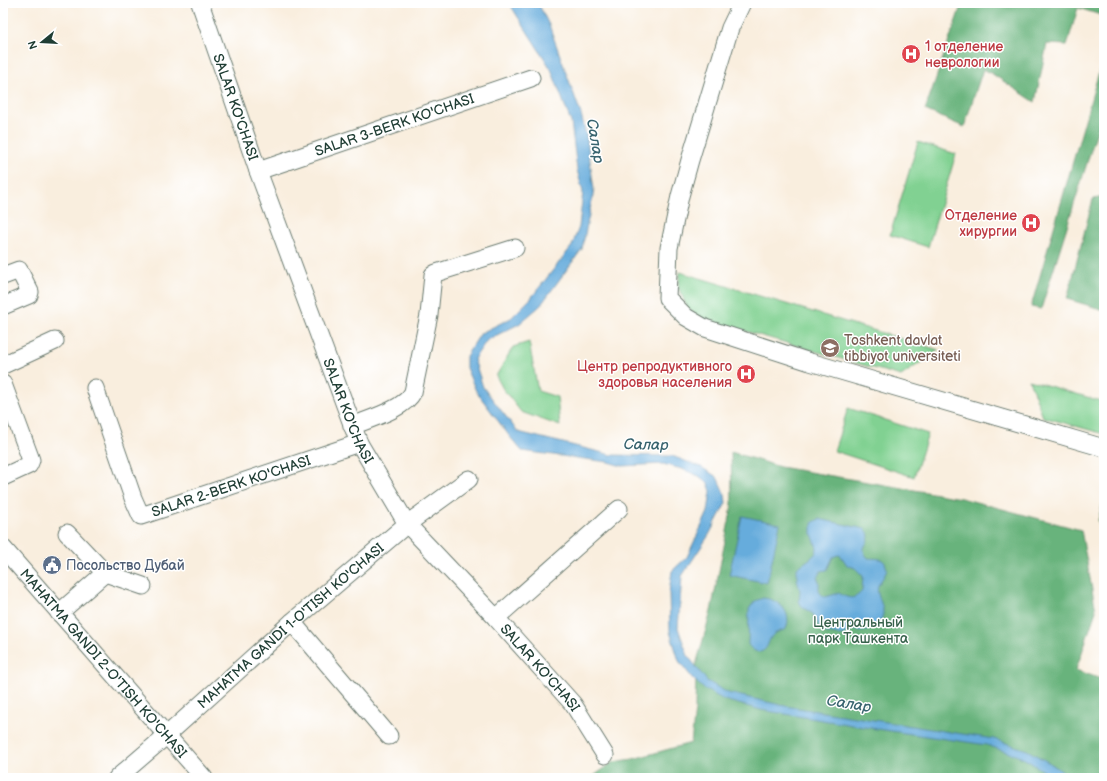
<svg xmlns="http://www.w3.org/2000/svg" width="1107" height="781" font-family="'Balsamiq Sans',sans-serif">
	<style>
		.green { fill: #81d192; stroke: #508763 }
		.forest { fill: #68b37c; stroke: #447858 }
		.water { fill: #66acdc; stroke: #427488; fill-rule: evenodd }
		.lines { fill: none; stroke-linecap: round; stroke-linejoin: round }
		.minor-casing { stroke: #6b7b70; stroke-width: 19 }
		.minor { stroke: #fff; stroke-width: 17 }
		.labels { text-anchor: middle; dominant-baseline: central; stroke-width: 3; stroke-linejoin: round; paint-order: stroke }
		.health-label { font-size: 14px; fill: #be3a42; stroke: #fff; text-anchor: end }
		.street-label { font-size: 14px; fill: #1f3d34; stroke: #fff }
		.education-label { font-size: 14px; fill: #785e54; stroke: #fff; text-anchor: start }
		.service-label { font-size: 14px; fill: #4e5e75; stroke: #fff; text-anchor: start }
		.park-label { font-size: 14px; fill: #38624c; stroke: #fff }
		.water-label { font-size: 15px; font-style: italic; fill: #38646f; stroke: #fff }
	</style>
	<rect width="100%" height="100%" fill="#fff"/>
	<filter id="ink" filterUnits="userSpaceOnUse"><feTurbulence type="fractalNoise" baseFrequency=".025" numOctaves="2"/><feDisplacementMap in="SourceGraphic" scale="8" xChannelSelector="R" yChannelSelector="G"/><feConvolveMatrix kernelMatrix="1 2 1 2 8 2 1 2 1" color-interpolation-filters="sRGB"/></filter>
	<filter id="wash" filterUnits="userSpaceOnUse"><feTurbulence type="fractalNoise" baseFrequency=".012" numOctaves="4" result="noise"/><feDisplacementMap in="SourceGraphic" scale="16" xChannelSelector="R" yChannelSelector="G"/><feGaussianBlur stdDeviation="0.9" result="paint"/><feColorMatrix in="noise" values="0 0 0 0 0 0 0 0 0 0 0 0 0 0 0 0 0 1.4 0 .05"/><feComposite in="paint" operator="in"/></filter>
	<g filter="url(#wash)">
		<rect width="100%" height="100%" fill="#f9eede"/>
		<!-- green -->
		<g class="green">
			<path d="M918,142L956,154L928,247L890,235Z"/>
			<path d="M680,272L939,350L901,376L700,318L688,309L678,287Z"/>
			<path d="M529,342L538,391L557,397L560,426L521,412L503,389L496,376L513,347Z"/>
			<path d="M1029,380L1104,402V434L1043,417Z"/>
			<path d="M848,408L928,434L914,477L834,451Z"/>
		</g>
		<!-- forest -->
		<g class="forest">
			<path d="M962,3H1104V16L1078,8L1067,45L1047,44L1035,102L991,73L983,69L964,127L925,110Z"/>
			<path d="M1100,68L1104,70V109L1041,309L1031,307Z"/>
			<path d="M1104,197V310L1067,299L1093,199Z"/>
			<path d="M731,452L780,467L961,498L1081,530L1096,611L1076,670L1104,680V778H591L613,762L633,759L691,743L695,710L696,665L711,611L732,506Z"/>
			<path d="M1104,498V531L1102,530L1098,521Z"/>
		</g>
		<!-- water -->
		<g class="water">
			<path d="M509,3H538L549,25L581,114L587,139L594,190L582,249L540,306L519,324L487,340L474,359L483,387L518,432L612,455L672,456L701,467L717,477L725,495L726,503L709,535L682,576L678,628L688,656L707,681L728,693L785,706L994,739L1027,750L1053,765L1071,778H1055L1023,758L987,745L870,728L761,710L724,700L704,689L693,679L679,661L670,632L669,592L672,571L687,557L708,512L711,491L708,483L699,476L682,469L663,464L622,466L608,462L522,451L510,437L476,391L466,368V356L481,333L511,318L531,298L572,246L579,227L583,192L577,170L571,122L551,69Z"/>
			<path d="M742,516L780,524L767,583L729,575Z"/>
			<path d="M819,519L865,529L868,532L869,537C867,546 859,548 868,558C874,559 882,557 885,563C890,573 881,578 878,586C874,599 894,612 874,627C867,632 862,632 854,629L844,634L839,635L827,633L820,628L813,614L802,607L799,601L800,591L797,579V568L811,558L816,553L817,548L812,534V523ZM838,555L841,556L847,565L855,568L863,576L862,591C855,600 848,599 839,593L825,597C818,593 819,590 819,583C819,581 818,579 817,577L821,571L827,570L833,557Z"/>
			<path d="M763,598C779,599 793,613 786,629C782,631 777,632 774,634C769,638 769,644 766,648C760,656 751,650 748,644L749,609L755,601Z"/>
		</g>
	</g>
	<g filter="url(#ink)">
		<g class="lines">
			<defs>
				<g id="minor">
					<path id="s1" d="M200,3L258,171L359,443L407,524L496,618L573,704L605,755"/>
					<path d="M742,3L730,28L690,160L680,196L669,248L667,298L686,317L705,328L810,362L1104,448"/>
					<path id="s2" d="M258,171L531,78"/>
					<path d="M3,276L19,270L30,292L29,295L3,306"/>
					<path d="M3,365L55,341"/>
					<path d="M3,384L31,460L29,465L3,477"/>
					<path id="s3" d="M95,388L133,498L141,516L359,443"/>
					<path d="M352,426C369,419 405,409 413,392L429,315L433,275L436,273L515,248"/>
					<path d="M67,533L105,573L143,586"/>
					<path id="s4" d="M3,548L204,778"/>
					<path d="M59,613L105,573"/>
					<path d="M496,618L619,509"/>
					<path d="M292,622L389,736"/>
					<path id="s5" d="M117,778L167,735L292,622L407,524L469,479"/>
				</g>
			</defs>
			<!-- minor casing -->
			<use href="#minor" class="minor-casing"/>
			<!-- minor -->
			<use href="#minor" class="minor"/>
		</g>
	</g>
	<!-- icons -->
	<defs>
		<symbol id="hospital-disc" viewBox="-11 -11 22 22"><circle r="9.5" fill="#e0444e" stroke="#fff"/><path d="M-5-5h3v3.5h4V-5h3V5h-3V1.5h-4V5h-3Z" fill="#fff"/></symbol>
		<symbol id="university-disc" viewBox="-11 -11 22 22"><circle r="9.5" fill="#8d6e63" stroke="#fff"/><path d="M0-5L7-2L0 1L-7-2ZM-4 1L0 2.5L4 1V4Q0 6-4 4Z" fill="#fff"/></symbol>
		<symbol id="civic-disc" viewBox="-11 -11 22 22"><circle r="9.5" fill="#5c6f8a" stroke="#fff"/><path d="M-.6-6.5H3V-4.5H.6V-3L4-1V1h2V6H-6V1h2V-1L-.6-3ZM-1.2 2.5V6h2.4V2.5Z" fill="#fff"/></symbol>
	</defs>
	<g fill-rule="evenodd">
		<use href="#hospital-disc" x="900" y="43" width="22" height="22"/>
		<use href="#hospital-disc" x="1020" y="212" width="22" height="22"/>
		<use href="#university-disc" x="819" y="337" width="22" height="22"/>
		<use href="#hospital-disc" x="735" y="363" width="22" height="22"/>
		<use href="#civic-disc" x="41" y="554" width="22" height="22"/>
	</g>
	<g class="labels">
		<!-- health labels -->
		<g class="health-label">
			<text x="925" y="46" text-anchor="start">1 отделение<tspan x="925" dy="16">неврологии</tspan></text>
			<text x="1017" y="215">Отделение<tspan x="1017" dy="16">хирургии</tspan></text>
			<text x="732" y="366">Центр репродуктивного<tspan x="732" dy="16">здоровья населения</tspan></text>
		</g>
		<!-- street labels -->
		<g class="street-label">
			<text stroke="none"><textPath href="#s1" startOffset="110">SALAR KO'CHASI</textPath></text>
			<text stroke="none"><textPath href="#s2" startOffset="144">SALAR 3-BERK KO'CHASI</textPath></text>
			<text stroke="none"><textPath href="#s1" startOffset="434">SALAR KO'CHASI</textPath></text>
			<text stroke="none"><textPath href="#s3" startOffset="231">SALAR 2-BERK KO'CHASI</textPath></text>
			<text stroke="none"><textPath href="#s5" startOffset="231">MAHATMA GANDI 1-O'TISH KO'CHASI</textPath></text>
			<text stroke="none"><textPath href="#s4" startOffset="153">MAHATMA GANDI 2-O'TISH KO'CHASI</textPath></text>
			<text stroke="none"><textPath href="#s1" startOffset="758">SALAR KO'CHASI</textPath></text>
		</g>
		<!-- education labels -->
		<g class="education-label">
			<text x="844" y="340">Toshkent davlat<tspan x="844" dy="16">tibbiyot universiteti</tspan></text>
		</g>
		<!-- service labels -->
		<g class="service-label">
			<text x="66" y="565">Посольство Дубай</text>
		</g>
		<!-- park labels -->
		<g class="park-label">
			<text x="858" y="622">Центральный<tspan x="858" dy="16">парк Ташкента</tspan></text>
		</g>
		<!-- water labels -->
		<g class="water-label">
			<text transform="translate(595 141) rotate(80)">Салар</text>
			<text transform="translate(646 445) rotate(1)">Салар</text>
			<text transform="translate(849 704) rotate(9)">Салар</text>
		</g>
	</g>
	<!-- margin -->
	<rect width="1107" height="781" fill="none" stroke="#fff" stroke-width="16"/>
	<!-- north arrow -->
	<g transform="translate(42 42) rotate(252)" stroke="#ffffff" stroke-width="3" paint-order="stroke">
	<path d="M0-3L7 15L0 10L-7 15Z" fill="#1f3d34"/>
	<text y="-6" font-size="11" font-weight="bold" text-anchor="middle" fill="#1f3d34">N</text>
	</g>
</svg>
